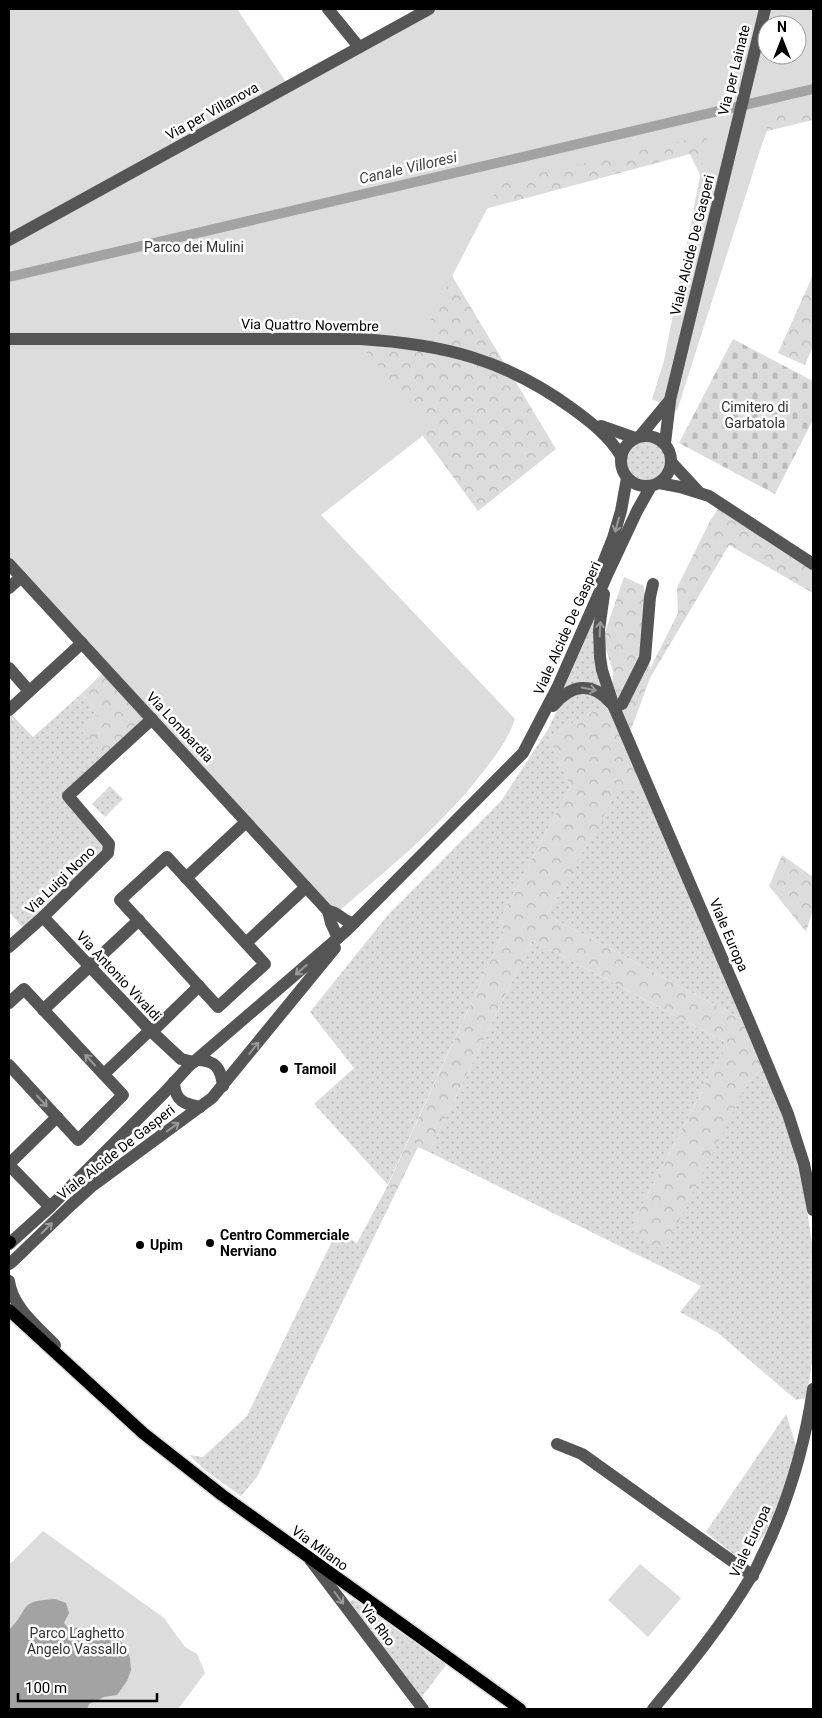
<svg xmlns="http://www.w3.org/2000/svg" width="822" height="1718" font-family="Roboto,sans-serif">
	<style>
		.grass { fill: url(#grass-dots) }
		.forest { fill: url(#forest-crowns); fill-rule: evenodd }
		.cemetery { fill: url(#cemetery-stones) }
		.park { fill: #dcdcdc; fill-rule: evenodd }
		.water { fill: #a3a3a3 }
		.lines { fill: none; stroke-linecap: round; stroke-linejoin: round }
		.canal { stroke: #a3a3a3; stroke-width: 10 }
		.major-casing { stroke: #dbdbdb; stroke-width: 15 }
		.minor { stroke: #555; stroke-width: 12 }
		.major { stroke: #000; stroke-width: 12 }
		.oneway { stroke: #999 }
		.poi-dot { fill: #000; stroke: #fff; stroke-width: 2 }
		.labels { text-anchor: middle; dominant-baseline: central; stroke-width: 5; stroke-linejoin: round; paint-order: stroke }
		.street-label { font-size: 14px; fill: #000; stroke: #fff }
		.park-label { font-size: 14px; fill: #333; stroke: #fff }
		.poi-label { font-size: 14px; font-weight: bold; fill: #000; stroke: #fff; text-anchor: start }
		.water-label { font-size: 15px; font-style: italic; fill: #444; stroke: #fff }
	</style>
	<defs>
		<pattern id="grass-dots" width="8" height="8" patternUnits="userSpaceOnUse" patternTransform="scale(1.25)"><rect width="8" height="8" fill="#dcdcdc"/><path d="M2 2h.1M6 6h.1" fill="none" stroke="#bbb" stroke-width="1.8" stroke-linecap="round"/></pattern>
		<pattern id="forest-crowns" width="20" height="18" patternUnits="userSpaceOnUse" patternTransform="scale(1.25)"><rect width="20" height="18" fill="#dcdcdc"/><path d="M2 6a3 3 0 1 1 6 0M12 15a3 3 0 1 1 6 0" fill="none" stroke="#bbb"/></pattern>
		<pattern id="cemetery-stones" width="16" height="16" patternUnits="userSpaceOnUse" patternTransform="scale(1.25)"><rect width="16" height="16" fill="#dcdcdc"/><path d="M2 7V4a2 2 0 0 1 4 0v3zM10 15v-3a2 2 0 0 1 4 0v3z" fill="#bbb"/></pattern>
	</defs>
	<rect width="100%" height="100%" fill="#fff"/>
	<!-- grass -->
	<g class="grass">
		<circle cx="646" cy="461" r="20"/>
		<path d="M597,612L605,688L563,691Z"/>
		<path d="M587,691L608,704L549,736L570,787L500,919L504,931L388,1184L396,1192L257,1477L241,1496L205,1470L189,1455L203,1457L247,1416L337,1231L357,1243L388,1185L314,1104L354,1068L310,1012L387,916L501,801L547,731L563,699Z"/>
		<path d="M81,694L100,713L107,758L64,798L104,844L105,851L25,930L9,912V712L33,737Z"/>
		<path d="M110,786L123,799L105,817L92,804Z"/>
		<path d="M620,786L647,797L745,1021L547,915Z"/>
		<path d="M532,940L727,1043L636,1217L748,1082L764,1068L790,1134L806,1202L813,1251V1354L807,1398L796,1400L718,1333L680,1312L701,1286L429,1152Z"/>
		<path d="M786,1414L797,1449L770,1529L746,1556L737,1557L706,1532Z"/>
		<path d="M353,1599L446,1665L421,1698L350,1602Z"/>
	</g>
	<!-- forest -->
	<g class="forest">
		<path d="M740,9H813V120L767,131L727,232L690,154L422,226L556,449L478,511L319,294ZM767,25H797V55H767Z"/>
		<path d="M813,275V346L805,365L778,353Z"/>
		<path d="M719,508L813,570V593L729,545L650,678L632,727L625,740L647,797L620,787L547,915L745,1021L764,1068L748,1082L664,1251L636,1236V1217L727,1043L532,940L429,1152L418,1147L396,1192L388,1185L504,931L500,919L570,787L549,736L608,704L611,710L613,672L603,638L624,577L644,586L650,669L678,613L677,588L710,521Z"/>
		<path d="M103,673L148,719L107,758L81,731L100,713L81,694Z"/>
		<path d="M782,855L813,877V909L806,932L769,886Z"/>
	</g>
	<!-- cemetery -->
	<path class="cemetery" d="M733,339L813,381V420L775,494L679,443Z"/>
	<!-- park -->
	<g class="park">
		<path d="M9,9H237L290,88L435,9H813V107L772,117L769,122L677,411L652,399L664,361L708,135L501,182L434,311L423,337L360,331L362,346L430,430L321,515L515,719C507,742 494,758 479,777C439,828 388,869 339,911L332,907L9,557ZM767,25H797V55H767Z"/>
		<path d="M43,1531L164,1618L185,1647L197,1654L205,1673L178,1709H9V1565Z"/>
		<path d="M640,1564L681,1598L648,1637L608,1600Z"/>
	</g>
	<!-- water -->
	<path class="water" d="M55,1599L66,1603L69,1613L64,1623L67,1627L80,1628L90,1633H103L117,1637L126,1647L130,1658L131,1670L127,1681L117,1695L104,1697L89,1704L87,1709H9V1630C31,1608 17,1601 55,1599Z"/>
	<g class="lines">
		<!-- canal -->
		<path class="canal" d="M9,277L813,89"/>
		<defs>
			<g id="major">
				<path d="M9,1243L10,1242"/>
				<path d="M9,1310L143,1433L222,1495L520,1709"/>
			</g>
		</defs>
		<!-- major casing -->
		<use href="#major" class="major-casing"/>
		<!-- minor -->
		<g class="minor">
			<path d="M328,9L359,47"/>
			<path d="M9,240L429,9"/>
			<path d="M9,339H360C442,344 505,359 573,409C592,423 609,436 621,456"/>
			<path d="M601,426L635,438"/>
			<circle cx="646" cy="461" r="25"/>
			<path d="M640,436L670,400L765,9"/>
			<path d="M665,443L670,401"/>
			<path d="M672,463L698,491"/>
			<path d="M659,483L680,487L709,496L813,564"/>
			<path d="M9,564L328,911L331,923L338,938"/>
			<path d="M597,578L613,538L621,511L627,478"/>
			<path d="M9,588L21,577"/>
			<path d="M604,594L599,630L600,657L602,670L614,707L747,1016L788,1114L804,1164L813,1210"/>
			<path d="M9,668L29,691"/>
			<path d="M553,706C571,684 592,681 611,703"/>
			<path d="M614,707L622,704L645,658L650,597L653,584"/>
			<path d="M9,710L82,643"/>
			<path d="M167,857L265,964L218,1007L120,900Z"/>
			<path d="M186,878L246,822"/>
			<path d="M328,911C339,912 343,922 354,923"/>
			<path d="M43,917L151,1031L181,1059L194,1062"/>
			<path d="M246,943L306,887"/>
			<path d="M9,947L43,917L108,853L109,844L68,796L152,719"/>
			<path d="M9,1003L24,989L123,1095L78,1140L9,1065"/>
			<path d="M43,1010L139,920"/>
			<path d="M197,1060C216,1060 221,1069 223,1086"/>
			<path d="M104,1074L146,1034L156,1028L199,986"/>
			<path d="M174,1082C175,1101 184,1104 200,1107"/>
			<path d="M9,1164L57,1117"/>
			<path d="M9,1165L50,1207"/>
			<path d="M9,1244L50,1207L164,1093L189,1066L346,931L523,753L558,686L607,575L637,511L651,486"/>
			<path d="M9,1264L12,1262L70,1206L91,1187L212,1098L335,948"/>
			<path d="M9,1281C12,1307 38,1327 55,1345"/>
			<path d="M557,1444L582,1454L753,1576"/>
			<path d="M311,1561L423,1709"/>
			<path d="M653,1709C688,1667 723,1624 751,1577C757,1569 760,1559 765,1550C789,1499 805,1444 813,1389"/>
		</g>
		<!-- major -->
		<use href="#major" class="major"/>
	</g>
	<!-- one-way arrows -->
	<defs><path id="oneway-shaft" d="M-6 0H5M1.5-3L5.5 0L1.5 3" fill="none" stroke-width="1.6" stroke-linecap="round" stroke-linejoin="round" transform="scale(1.25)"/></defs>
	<g class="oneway">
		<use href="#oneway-shaft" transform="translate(617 525) rotate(106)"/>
		<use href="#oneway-shaft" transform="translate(600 629) rotate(-87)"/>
		<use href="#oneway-shaft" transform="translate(589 689) rotate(11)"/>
		<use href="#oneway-shaft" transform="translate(301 970) rotate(139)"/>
		<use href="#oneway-shaft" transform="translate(254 1048) rotate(-51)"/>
		<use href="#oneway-shaft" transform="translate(90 1060) rotate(-133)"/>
		<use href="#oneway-shaft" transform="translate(42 1101) rotate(47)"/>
		<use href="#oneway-shaft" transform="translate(173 1127) rotate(-36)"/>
		<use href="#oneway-shaft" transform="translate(47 1228) rotate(-45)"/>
		<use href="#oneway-shaft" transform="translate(339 1598) rotate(53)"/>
	</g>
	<!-- markers -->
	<g class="poi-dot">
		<circle cx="284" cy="1069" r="5"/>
		<circle cx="210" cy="1243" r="5"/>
		<circle cx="140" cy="1245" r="5"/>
	</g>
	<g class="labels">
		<!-- street labels -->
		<g class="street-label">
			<text transform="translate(734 70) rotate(-76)">Via per Lainate</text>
			<text transform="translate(212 111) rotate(-29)">Via per Villanova</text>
			<text transform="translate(692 245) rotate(-76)">Viale Alcide De Gasperi</text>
			<text transform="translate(310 325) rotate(1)">Via Quattro Novembre</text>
			<text transform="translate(567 628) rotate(-66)">Viale Alcide De Gasperi</text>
			<text transform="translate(180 727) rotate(47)">Via Lombardia</text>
			<text transform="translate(60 880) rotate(-44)">Via Luigi Nono</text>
			<text transform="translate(729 935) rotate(67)">Viale Europa</text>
			<text transform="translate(119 976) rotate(47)">Via Antonio Vivaldi</text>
			<text transform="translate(116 1152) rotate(-38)">Viale Alcide De Gasperi</text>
			<text transform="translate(750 1541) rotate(-65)">Viale Europa</text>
			<text transform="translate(320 1548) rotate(36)">Via Milano</text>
			<text transform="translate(378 1625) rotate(53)">Via Rho</text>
		</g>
		<!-- park labels -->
		<g class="park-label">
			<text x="194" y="247">Parco dei Mulini</text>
			<text x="755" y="407">Cimitero di<tspan x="755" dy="16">Garbatola</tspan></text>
			<text x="77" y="1633">Parco Laghetto<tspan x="77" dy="16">Angelo Vassallo</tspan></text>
		</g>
		<!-- poi labels -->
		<g class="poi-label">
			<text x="294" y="1069">Tamoil</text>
			<text x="220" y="1235">Centro Commerciale<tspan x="220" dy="16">Nerviano</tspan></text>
			<text x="150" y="1245">Upim</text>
		</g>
		<!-- water labels -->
		<g class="water-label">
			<text transform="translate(408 168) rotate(-13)">Canale Villoresi</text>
		</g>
	</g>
	<!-- border -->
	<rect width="822" height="1718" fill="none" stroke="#000000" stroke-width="20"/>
	<!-- north arrow -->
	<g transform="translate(782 40)"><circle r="24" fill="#ffffff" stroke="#999999"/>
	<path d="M0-4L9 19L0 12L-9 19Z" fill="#000000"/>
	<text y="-8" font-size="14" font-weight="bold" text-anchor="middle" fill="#000000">N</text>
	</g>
	<!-- scale -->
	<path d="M18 1693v8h139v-8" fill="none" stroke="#000000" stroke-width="2.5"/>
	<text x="25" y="1693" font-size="15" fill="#000000" stroke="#ffffff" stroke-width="4" paint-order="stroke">100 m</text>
</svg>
